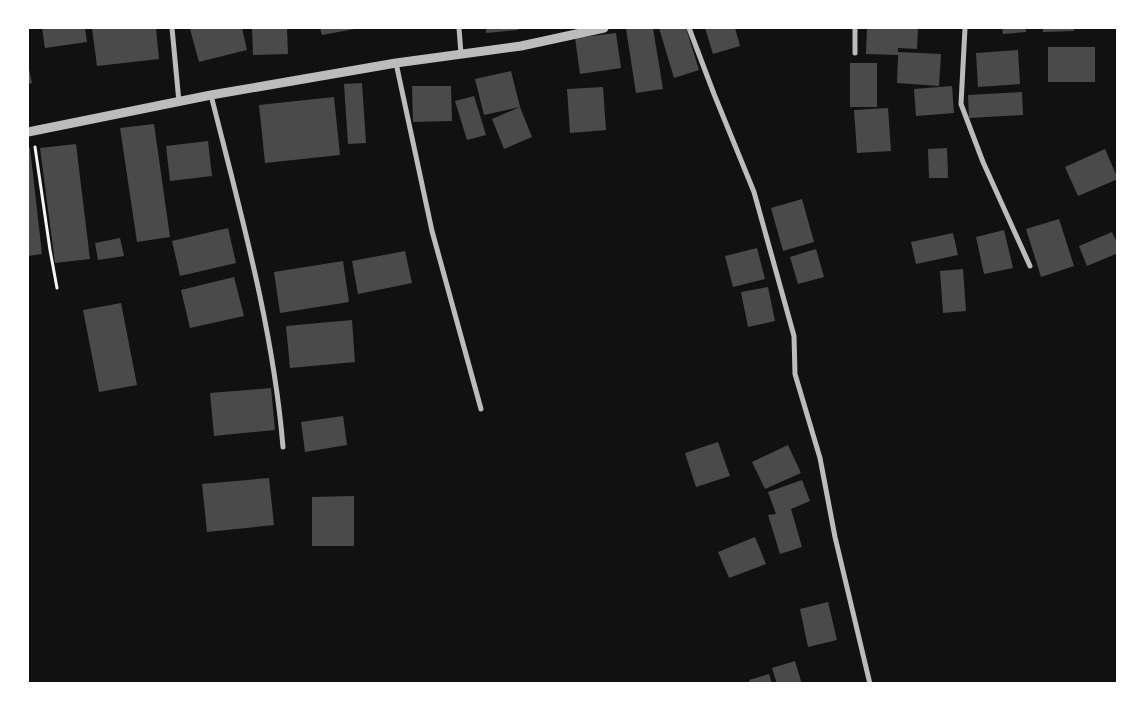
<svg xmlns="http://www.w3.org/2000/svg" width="1145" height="711" font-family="Raleway,sans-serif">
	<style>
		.building { fill: #4a4a4a }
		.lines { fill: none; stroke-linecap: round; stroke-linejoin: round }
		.path { stroke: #f5f5f5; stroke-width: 3 }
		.minor { stroke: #bcbcbc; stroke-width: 5 }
		.tertiary { stroke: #bcbcbc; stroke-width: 9 }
	</style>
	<rect width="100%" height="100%" fill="#111"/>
	<!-- building -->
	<g class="building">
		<path d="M42,28H85L87,42L45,48Z"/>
		<path d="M92,28H156L159,59L97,66Z"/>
		<path d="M195,28H242L247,50L199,62L190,29Z"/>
		<path d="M252,28H287L288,54L253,55Z"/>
		<path d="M320,28H360L322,35Z"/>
		<path d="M486,28H518V30L486,33Z"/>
		<path d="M639,28H653L663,89L636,93L626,29Z"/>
		<path d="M659,28H686L699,70L674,78Z"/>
		<path d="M705,28H735L740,46L713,54Z"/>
		<path d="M867,28H918L917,49L898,48V52L941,54L939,86L897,83L898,55L866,54Z"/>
		<path d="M1002,28H1026V32L1003,34Z"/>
		<path d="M1043,28H1074V31L1043,32Z"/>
		<path d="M616,33L621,68L580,74L575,38Z"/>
		<rect x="1048" y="47" width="47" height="35"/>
		<path d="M1018,50L1020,84L978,87L976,53Z"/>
		<rect x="850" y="63" width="27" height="44"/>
		<path d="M28,64L32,83L28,84Z"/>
		<path d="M511,71L520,107L532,137L504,149L492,119L520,107L484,115L475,79Z"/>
		<path d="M362,83L366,143L348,144L344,84Z"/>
		<path d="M412,86H451L452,121L413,122Z"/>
		<path d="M952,86L954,113L916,116L914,89Z"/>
		<path d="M603,87L606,130L570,133L567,89Z"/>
		<path d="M1022,92L1023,115L969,118L968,95Z"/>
		<path d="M474,96L486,135L467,140L455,101Z"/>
		<path d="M334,97L340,155L265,163L259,105Z"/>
		<path d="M888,108L891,151L857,153L854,110Z"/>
		<path d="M154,124L170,237L137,242L120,128Z"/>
		<path d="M208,141L212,176L170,181L166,146Z"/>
		<path d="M76,144L90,259L55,263L40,148Z"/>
		<path d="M28,148H30L42,254L28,256Z"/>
		<path d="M947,148L948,178H929L928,149Z"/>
		<path d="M1105,149L1118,179L1078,196L1065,167Z"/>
		<path d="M802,199L814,242L783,251L771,208Z"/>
		<path d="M1059,219L1074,266L1041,277L1026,229Z"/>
		<path d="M228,228L236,263L180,276L172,241Z"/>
		<path d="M1004,230L1013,268L984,274L976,237Z"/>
		<path d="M1112,232L1118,245V253L1087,266L1079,246Z"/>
		<path d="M953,233L958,255L916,264L911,242Z"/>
		<path d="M120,238L124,256L98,260L95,243Z"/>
		<path d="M757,248L765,279L733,287L725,256Z"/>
		<path d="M816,249L824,277L798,284L790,257Z"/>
		<path d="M405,251L412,283L358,294L352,261Z"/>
		<path d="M343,261L349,302L280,313L274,272Z"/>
		<path d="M963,269L966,311L943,313L940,271Z"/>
		<path d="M234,277L244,316L190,328L181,290Z"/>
		<path d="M768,287L775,321L748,327L741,292Z"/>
		<path d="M121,303L137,385L99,392L83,310Z"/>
		<path d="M352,320L355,362L290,368L286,326Z"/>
		<path d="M271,388L275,430L214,436L210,393Z"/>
		<path d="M343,416L347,445L305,452L301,422Z"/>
		<path d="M718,442L730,476L696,487L685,453Z"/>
		<path d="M788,445L801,473L765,489L752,462Z"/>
		<path d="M269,478L274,525L207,532L202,484Z"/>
		<path d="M802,480L810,501L791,509L802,547L780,554L768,515L776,514L768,492Z"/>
		<path d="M354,496V546H312V497Z"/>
		<path d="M755,537L766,564L729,578L718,552Z"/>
		<path d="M828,602L837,640L808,647L800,609Z"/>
		<path d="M795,661L802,684H777L772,668Z"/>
		<path d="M769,674L772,684H750L749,680Z"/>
	</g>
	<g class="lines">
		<!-- path -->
		<path class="path" d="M35,147L50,250L57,288"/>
		<!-- minor -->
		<g class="minor">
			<path d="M172,28L179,102"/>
			<path d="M459,28L461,54"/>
			<path d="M689,28L714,94L754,192L794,336L795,374L820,458L835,537L870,684"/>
			<path d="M855,28V53"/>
			<path d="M965,28L961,104L983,162L1030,266"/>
			<path d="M396,63L432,231L481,409"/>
			<path d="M211,95C240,211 273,327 283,447"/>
		</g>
		<!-- tertiary -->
		<path class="tertiary" d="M28,132L211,95L396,63L521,46L604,28"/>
	</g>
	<!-- border -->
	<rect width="1145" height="711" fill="none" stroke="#ffffff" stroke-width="58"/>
</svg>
